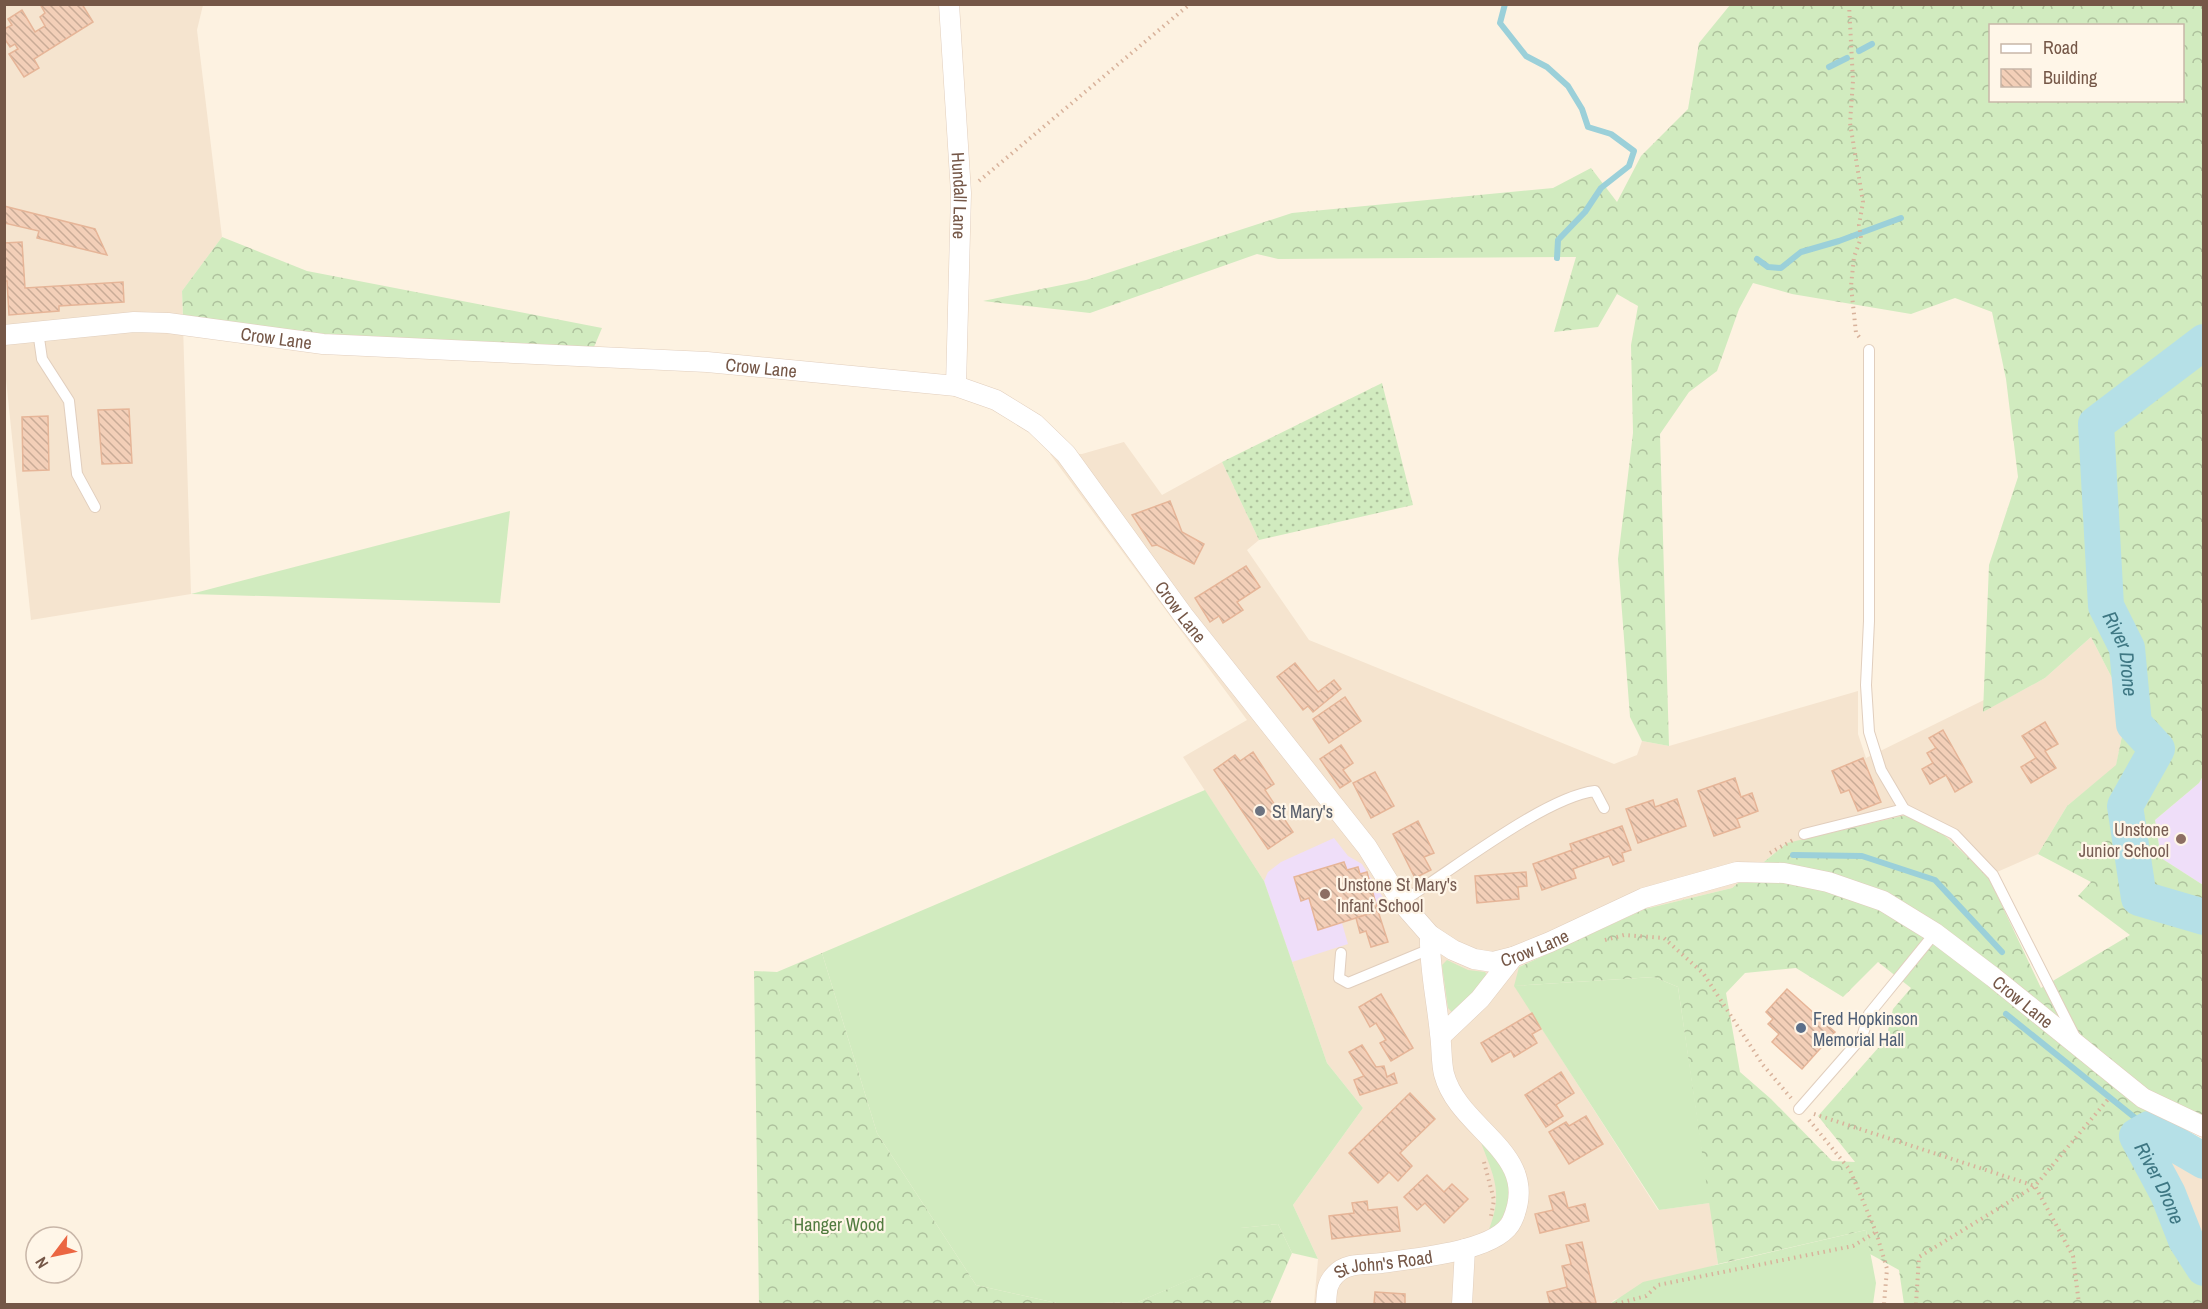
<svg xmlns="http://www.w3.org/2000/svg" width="2208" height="1309" font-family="'Archivo Narrow',sans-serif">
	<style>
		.residential { fill: #f5e4cf }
		.education { fill: #efdef9 }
		.grass { fill: #d1ebbf }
		.forest { fill: url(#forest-crowns); fill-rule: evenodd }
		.garden { fill: url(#garden-dots) }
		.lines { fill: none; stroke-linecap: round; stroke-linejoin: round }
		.stream { stroke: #9bd0d9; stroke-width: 6 }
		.river { stroke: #b5e0e7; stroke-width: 36 }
		.building { fill: url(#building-back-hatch); stroke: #e6b598; stroke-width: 1.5 }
		.service-casing { stroke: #e1cebd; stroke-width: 12 }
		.minor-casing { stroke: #e1cebd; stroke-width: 21 }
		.path { stroke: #d8b29b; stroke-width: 4; stroke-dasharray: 1.5 4.5; stroke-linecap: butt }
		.service { stroke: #fff; stroke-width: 10 }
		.minor { stroke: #fff; stroke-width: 20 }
		.worship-dot { fill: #6b7280; stroke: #fff6e8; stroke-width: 2 }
		.education-dot { fill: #8d6e63; stroke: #fff6e8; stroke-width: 2 }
		.service-dot { fill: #5c6f8a; stroke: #fff6e8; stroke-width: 2 }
		.labels { text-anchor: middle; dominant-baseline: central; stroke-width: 4.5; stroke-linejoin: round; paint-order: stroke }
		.street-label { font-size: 18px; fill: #755747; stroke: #fff6e8 }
		.worship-label { font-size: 18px; fill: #5b616d; stroke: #fff6e8; text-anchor: start }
		.education-label { font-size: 18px; fill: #785e54; stroke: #fff6e8; text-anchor: end }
		.service-label { font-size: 18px; fill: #4e5e75; stroke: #fff6e8; text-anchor: start }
		.park-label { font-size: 18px; fill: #517b3f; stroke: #fff6e8 }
		.water-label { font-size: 20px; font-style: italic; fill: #3e7783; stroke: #fff6e8 }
	</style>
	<defs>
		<pattern id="forest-crowns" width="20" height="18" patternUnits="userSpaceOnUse" patternTransform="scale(1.5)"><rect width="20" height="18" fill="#d1ebbf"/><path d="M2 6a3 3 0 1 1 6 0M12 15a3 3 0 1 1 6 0" fill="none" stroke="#aec19d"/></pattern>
		<pattern id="garden-dots" width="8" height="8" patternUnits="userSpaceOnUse" patternTransform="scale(1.5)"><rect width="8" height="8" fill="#d1ebbf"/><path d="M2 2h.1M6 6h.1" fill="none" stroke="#aec19d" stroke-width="1.8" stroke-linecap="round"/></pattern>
		<pattern id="building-back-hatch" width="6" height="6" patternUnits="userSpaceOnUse" patternTransform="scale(1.5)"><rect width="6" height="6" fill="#f3cfb8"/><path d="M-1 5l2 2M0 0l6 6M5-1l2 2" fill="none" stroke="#c9ab97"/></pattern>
	</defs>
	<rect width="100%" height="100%" fill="#fdf2e1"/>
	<!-- residential -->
	<g class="residential">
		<path d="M4,5H203L197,30L222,237L182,291L191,594L31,620L4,360Z"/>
		<path d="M1124,442L1162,495L1222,462L1259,540L1247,550L1309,640L1614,764L1637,755L1642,741L1669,746L1858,691V734L1866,758L1984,700V711L2045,678L2091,637L2113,680L2122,736L2116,766L2067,806L2038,854L1988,876L1944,835L1787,843L1732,888L1645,909L1519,967L1532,1013L1658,1210L1710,1203L1718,1264L1614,1300L1610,1304H1314L1318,1259L1293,1205L1363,1108L1327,1063L1264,881L1183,757L1247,720L1050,454H1082Z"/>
		<path d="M2150,1145L2201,1149L2203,1147V1251Z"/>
	</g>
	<!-- education -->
	<g class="education">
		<path d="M2203,776V885L2161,858L2155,820L2199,783Z"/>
		<path d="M1334,838L1348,856L1362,864L1389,907L1342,923L1348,944L1292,962L1264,881L1268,872L1281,862Z"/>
	</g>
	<!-- grass -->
	<g class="grass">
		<path d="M510,511L500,603L191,594Z"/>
		<path d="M1205,790L1264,881L1327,1063L1363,1108L1293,1205L1318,1259L1292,1253L1278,1224L1241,1228L1208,1272L1138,1302L1061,1304L976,1285L877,1133L822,953Z"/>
		<path d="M1447,960L1468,970L1485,972L1489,979L1453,1013L1448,1008L1442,965Z"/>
		<path d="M1654,977L1678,987L1710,1203L1659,1210L1514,986Z"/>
		<path d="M1480,1140L1505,1171L1513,1190C1507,1207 1504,1222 1488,1232C1504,1193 1494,1177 1480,1140Z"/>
		<path d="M1866,1230L1876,1283L1873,1304H1610L1643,1282Z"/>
	</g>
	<!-- forest -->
	<g class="forest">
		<path d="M1730,5H2203V776L2199,783L2155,820L2161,858L2203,885V1122H2146L2133,1135L2182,1240L2203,1275V1304H1904L1899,1270L1870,1254L1866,1230L1718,1264L1678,987L1654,977L1514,986L1519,967L1645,909L1732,888L1787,843L1915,813L1944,835L1988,876L2041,988L2130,935L2078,896L2091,882L2038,854L2067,806L2116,765L2122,736L2113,680L2091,637L2045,678L1983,712L1989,565L2018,477L2006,379L1992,312L1955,298L1911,314L1792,294L1753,283L1739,309L1717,371L1689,392L1660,434L1669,746L1642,741L1630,717L1618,559L1633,433L1631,345L1638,306L1617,294L1598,327L1554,332L1576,257L1278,259L1257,254L1090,313L983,301L1086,280L1292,213L1553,188L1591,168L1617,202L1641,156L1688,109L1699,43ZM1990,26H2182V100H1990ZM1878,962L1911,988L1893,1009L1886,1039L1818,1116L1855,1162L1832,1161L1771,1099L1740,1072L1726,993L1745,973L1796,968L1843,997Z"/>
		<path d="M222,237L307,271L602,328L594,347L430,346L183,319L182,291Z"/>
		<path d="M822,953L877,1133L976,1285L1061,1304H759L754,971L777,972Z"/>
		<path d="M1278,1224L1292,1253L1270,1304H1076L1138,1302L1207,1272L1240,1228Z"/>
	</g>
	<!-- garden -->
	<path class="garden" d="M1382,383L1413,505L1259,540L1222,462Z"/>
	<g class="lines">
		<!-- stream -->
		<g class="stream">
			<path d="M1505,4L1500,23L1526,56L1547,67L1568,86L1582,109L1588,127L1611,134L1634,151L1629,166L1601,188L1585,212L1558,240L1557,258"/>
			<path d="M1859,51L1872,44"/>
			<path d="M1829,67L1847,58"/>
			<path d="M1757,259L1768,267L1781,268L1801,252L1839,241L1901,218"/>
			<path d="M1793,855L1862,856L1935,880L2002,952"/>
			<path d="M2006,1014L2149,1129"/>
		</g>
		<!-- river -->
		<g class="river">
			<path id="s1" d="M2204,342L2096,424L2106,606L2127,648L2134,724L2157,749L2125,806L2139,898L2204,917"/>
			<path id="s2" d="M2204,1161L2149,1129L2137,1136L2168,1194L2186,1240L2204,1268"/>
		</g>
	</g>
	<!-- building -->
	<g class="building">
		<path d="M40,4H82L93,22L34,59L39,68L24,77L9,54L18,49L15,44L10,47L4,38V29L12,25L8,19L22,10L35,32L45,26L40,17L45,13Z"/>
		<path d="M4,206L95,229L107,255L37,238L39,231L4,223Z"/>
		<path d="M22,242L25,288L123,282L124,302L59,306V311L9,315L7,281H4V243Z"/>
		<path d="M129,409L132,463L102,464L98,410Z"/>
		<path d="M48,416L49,470L23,471L22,417Z"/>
		<path d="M1170,501L1182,532L1204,544L1194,564L1157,545L1152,546L1132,515Z"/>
		<path d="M1246,566L1260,587L1237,602L1243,610L1223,623L1219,616L1210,622L1195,598Z"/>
		<path d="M1295,663L1318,692L1334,680L1341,689L1313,712L1308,706L1303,710L1277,677Z"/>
		<path d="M1345,697L1361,721L1329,743L1313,719Z"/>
		<path d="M2045,722L2058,744L2045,751L2056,768L2031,783L2021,767L2036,758L2022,736Z"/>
		<path d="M1943,730L1972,782L1955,792L1946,775L1930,784L1922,769L1933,763L1927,753L1936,748L1929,738Z"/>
		<path d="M1341,745L1353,763L1343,770L1351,781L1340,788L1320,759Z"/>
		<path d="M1253,752L1274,784L1265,790L1293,832L1268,849L1214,770L1235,755L1240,761Z"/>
		<path d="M1863,758L1881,802L1858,811L1849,790L1841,793L1832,771Z"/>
		<path d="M1375,772L1394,806L1371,818L1353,783Z"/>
		<path d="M1735,778L1741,797L1752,793L1758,811L1737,819L1740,827L1714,836L1698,791Z"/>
		<path d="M1677,799L1686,826L1638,843L1626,809L1653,800L1655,807Z"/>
		<path d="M1418,821L1434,853L1424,857L1431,870L1415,878L1393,834Z"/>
		<path d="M1622,826L1631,850L1622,853L1624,861L1613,865L1609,856L1573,869L1576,878L1542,890L1533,864L1572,850L1570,844Z"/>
		<path d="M1344,862L1347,870L1358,867L1360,874L1367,872L1378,911L1318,930L1309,898L1301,901L1294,877Z"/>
		<path d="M1526,872L1527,886L1518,887L1519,899L1477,903L1475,876Z"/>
		<path d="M1378,911L1388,942L1371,947L1366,931L1360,933L1356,918Z"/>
		<path d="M1787,989L1835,1032L1802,1069L1772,1042L1779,1034L1768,1024L1773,1019L1766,1012Z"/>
		<path d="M1381,994L1413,1048L1391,1061L1380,1043L1386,1040L1376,1023L1370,1027L1359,1007Z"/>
		<path d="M1532,1013L1541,1029L1532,1034L1537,1043L1514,1057L1511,1051L1492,1062L1481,1043Z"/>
		<path d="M1362,1045L1376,1067L1384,1066L1387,1077L1394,1073L1397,1083L1360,1095L1354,1080L1364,1076L1349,1052Z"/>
		<path d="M1561,1072L1574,1093L1556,1105L1563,1116L1546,1127L1525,1095Z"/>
		<path d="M1410,1093L1435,1119L1400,1153L1412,1166L1398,1181L1389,1172L1378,1183L1349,1153Z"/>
		<path d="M1586,1116L1603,1144L1569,1164L1549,1132L1566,1122L1569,1126Z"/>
		<path d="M1427,1175L1444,1192L1452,1184L1468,1199L1444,1223L1425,1203L1417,1210L1404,1197Z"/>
		<path d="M1564,1192L1568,1208L1585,1204L1589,1221L1540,1233L1535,1214L1553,1210L1549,1196Z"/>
		<path d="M1367,1201L1368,1210L1397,1207L1400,1231L1332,1239L1329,1216L1354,1213L1352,1203Z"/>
		<path d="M1582,1242L1596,1303L1550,1304L1547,1292L1567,1287L1562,1266L1571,1264L1566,1245Z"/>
		<path d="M1375,1292L1405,1294V1304H1374Z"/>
	</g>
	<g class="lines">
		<defs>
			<g id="service">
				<path d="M38,331L42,359L69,401L77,474L95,507"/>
				<path d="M1869,350V621L1866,685L1869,732L1881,770L1904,809L1954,834L1993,875L2076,1039"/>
				<path d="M1804,834L1904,809"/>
				<path d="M1401,902C1449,873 1544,797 1595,791L1604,808"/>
				<path d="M1341,953L1339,978L1348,983L1430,949"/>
				<path d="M1799,1109L1862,1037L1869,1014L1935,933"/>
			</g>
			<g id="minor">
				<path id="s3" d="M949,4L961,193L956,386"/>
				<path id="s4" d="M4,335L134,322L168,323L323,344L707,362L956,386L996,400L1035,424L1066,454L1183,615L1367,847L1401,902L1430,935L1453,950L1474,959L1493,962L1513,957L1550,942L1644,898L1737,872L1784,873L1828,882L1883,901L1935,933L1993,977L2143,1098L2204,1127"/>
				<path d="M1441,1036L1480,999L1513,957"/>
				<path id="s5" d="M1326,1304C1327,1293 1326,1284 1335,1275C1346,1262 1366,1265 1382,1263C1413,1258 1498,1252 1512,1221C1543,1153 1459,1131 1444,1074C1441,1062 1442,1047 1440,1034C1437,1001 1429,967 1430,935"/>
				<path d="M1462,1304L1465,1249"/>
			</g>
		</defs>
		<!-- service casing -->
		<use href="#service" class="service-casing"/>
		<!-- minor casing -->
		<use href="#minor" class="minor-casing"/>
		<!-- path -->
		<g class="path">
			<path d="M1849,4L1853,81L1850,123L1863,202L1859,225L1861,238L1854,257L1851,286L1856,333L1860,338"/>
			<path d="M979,181L1190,4"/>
			<path d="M1770,853L1793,840"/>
			<path d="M1605,940L1624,935L1664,938L1703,973L1763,1065L1791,1098"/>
			<path d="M1814,1114L2035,1186L2073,1256L2079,1304"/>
			<path d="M1809,1120L1850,1170L1876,1232L1887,1269L1884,1304"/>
			<path d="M1484,1162L1494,1200L1491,1216"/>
			<path d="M1616,1304L1646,1296L1658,1285L1853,1246L1876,1232"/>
			<path d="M1916,1304L1919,1257L2035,1186L2110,1097"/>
		</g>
		<!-- service -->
		<use href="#service" class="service"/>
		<!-- minor -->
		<use href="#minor" class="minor"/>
	</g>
	<!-- markers -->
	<circle class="worship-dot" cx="1260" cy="811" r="6"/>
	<g class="education-dot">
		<circle cx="2181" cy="839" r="6"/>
		<circle cx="1325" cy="894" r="6"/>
	</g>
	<circle class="service-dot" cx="1801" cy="1028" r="6"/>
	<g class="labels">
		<!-- street labels -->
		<g class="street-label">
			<text stroke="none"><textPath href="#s3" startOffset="192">Hundall Lane</textPath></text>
			<text stroke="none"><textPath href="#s4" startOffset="274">Crow Lane</textPath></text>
			<text stroke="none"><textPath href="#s4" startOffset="760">Crow Lane</textPath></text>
			<text stroke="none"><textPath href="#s4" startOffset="1282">Crow Lane</textPath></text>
			<text stroke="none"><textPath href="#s4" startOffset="1804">Crow Lane</textPath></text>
			<text stroke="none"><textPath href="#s4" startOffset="2344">Crow Lane</textPath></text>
			<text stroke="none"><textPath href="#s5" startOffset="82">St John's Road</textPath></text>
		</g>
		<!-- worship labels -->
		<g class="worship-label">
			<text x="1272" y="811">St Mary's</text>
		</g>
		<!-- education labels -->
		<g class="education-label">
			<text x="2169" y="829">Unstone<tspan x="2169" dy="21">Junior School</tspan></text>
			<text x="1337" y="884" text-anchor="start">Unstone St Mary's<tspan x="1337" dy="21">Infant School</tspan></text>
		</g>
		<!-- service labels -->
		<g class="service-label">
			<text x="1813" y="1018">Fred Hopkinson<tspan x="1813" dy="21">Memorial Hall</tspan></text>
		</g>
		<!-- park labels -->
		<g class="park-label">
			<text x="839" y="1224">Hanger Wood</text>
		</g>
		<!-- water labels -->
		<g class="water-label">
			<text stroke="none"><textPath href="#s1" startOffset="369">River Drone</textPath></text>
			<text stroke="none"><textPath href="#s2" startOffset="130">River Drone</textPath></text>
		</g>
	</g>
	<!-- border -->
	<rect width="2208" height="1309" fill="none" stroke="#755747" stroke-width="12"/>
	<!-- legend -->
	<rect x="1989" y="24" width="195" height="78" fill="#fff6e8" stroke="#c8b6a8" stroke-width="1.5"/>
	<rect x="2001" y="44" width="30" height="9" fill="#ffffff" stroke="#c8b6a8" stroke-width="1.5"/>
	<text x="2043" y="54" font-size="18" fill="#755747">Road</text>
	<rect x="2001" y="69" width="30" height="18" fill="url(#building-back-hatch)" stroke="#c8b6a8" stroke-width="1.5"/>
	<text x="2043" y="84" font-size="18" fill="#755747">Building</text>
	<!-- north arrow -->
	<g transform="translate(54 1255) rotate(238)"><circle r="28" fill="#fff6e8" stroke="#c8b6a8" stroke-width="1.5"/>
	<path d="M0-4.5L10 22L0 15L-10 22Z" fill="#eb6642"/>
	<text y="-9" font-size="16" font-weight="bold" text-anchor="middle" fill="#755747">N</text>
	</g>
</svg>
